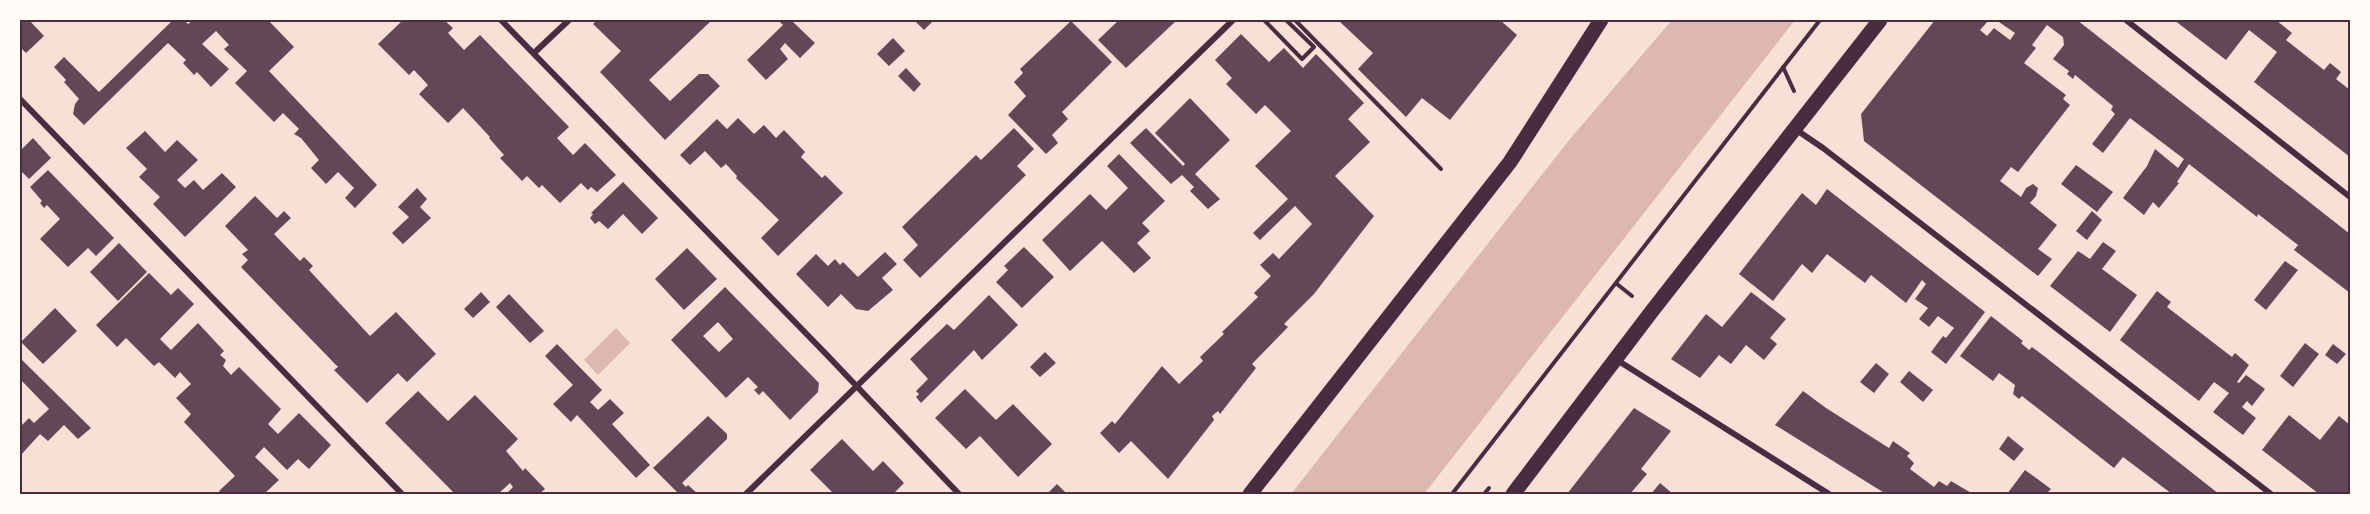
<svg xmlns="http://www.w3.org/2000/svg" width="2370" height="514" font-family="'Fira Sans',sans-serif">
	<style>
		.water { fill: #dcb8b0 }
		.building { fill: #644757; fill-rule: evenodd }
		.lines { fill: none; stroke-linecap: round; stroke-linejoin: round }
		.path { stroke: #4a2c40; stroke-width: 4 }
		.minor { stroke: #4a2c40; stroke-width: 6 }
		.primary { stroke: #4a2c40; stroke-width: 15 }
		.neatline { fill: none; stroke: #4a2c40; stroke-width: 2 }
	</style>
	<rect width="100%" height="100%" fill="#f7e1d7"/>
	<!-- water -->
	<g class="water">
		<path d="M1672,20H1795L1424,494H1291L1570,139Z"/>
		<path d="M616,328L630,343L598,375L584,360Z"/>
	</g>
	<!-- building -->
	<g class="building">
		<path d="M20,20H29L44,36L26,53L20,47Z"/>
		<path d="M173,20H184L188,24L193,20H268L294,47L269,71L377,185L355,208L345,198L354,188L338,172L326,184L311,168L319,160L301,138L294,134L299,129L283,113L274,122L235,83L247,71L224,49L229,45L216,31L202,44L229,69L211,87L197,72L194,75L183,63L186,60L168,43L84,125L73,114L75,104L79,99L64,82L66,80L54,67L64,57L99,92Z"/>
		<path d="M403,20H444L453,28L448,33L464,50L480,35L569,127L557,138L573,155L585,143L616,175L597,192L591,187L588,190L581,183L560,203L542,185L539,188L527,176L522,181L500,158L504,155L489,138L490,137L463,108L448,123L419,94L428,85L414,70L409,75L378,44Z"/>
		<path d="M597,20H712L649,80L670,101L699,74H708L720,86L665,140L600,72L621,51L593,24Z"/>
		<path d="M778,20H791L815,43L800,58L785,43L780,49L788,59L766,80L747,60L783,25Z"/>
		<path d="M914,20H934L924,30Z"/>
		<path d="M1119,20H1177L1126,68L1098,40Z"/>
		<path d="M1338,20H1500L1517,35L1450,120L1422,98L1406,117L1358,69L1373,53Z"/>
		<path d="M1935,20H1989L1980,30L1987,36L1994,28L2010,40L2015,33L1996,20H2077L2350,234V293L2294,250L2298,245L2258,214L2257,217L2189,164L2177,182L2179,183L2159,208L2153,202L2144,215L2123,198L2147,166L2155,149L2178,168L2184,159L2130,118L2103,153L2092,144L2115,114L2111,110L2113,106L2075,75L2073,79L2067,74L2069,71L2053,59L2064,45L2063,37L2047,25L2032,45L2036,48L2024,63L2066,95L2063,99L2070,105L2018,172L2011,167L2000,181L2021,197L2026,188L2033,184L2038,188L2036,196L2030,203L2057,225L2038,249L2052,259L2038,276L1864,141L1861,114Z"/>
		<path d="M2174,20H2276L2292,33L2286,40L2324,70L2330,63L2341,72L2336,79L2350,90V157L2254,82L2277,52L2249,30L2226,60Z"/>
		<path d="M1071,21L1112,62L1062,112L1068,119L1052,135L1058,143L1046,154L1008,115L1026,96L1014,82L1023,73L1020,69Z"/>
		<path d="M1241,34L1269,62L1284,48L1303,68L1316,54L1364,103L1348,119L1370,142L1335,176L1374,216L1314,294L1284,324L1288,327L1252,364L1256,368L1220,414L1218,411L1212,416L1214,420L1168,479L1131,441L1119,453L1100,433L1112,421L1115,424L1162,366L1179,384L1203,361L1200,357L1224,334L1222,332L1258,297L1254,293L1271,276L1260,265L1273,253L1279,259L1312,224L1295,206L1260,240L1253,233L1288,199L1255,166L1291,131L1265,105L1256,114L1226,84L1232,78L1215,60Z"/>
		<path d="M893,38L905,51L889,66L877,54Z"/>
		<path d="M906,68L921,84L914,92L898,76Z"/>
		<path d="M1190,98L1230,140L1195,174L1220,199L1208,209L1190,191L1194,187L1182,175L1171,184L1130,143L1146,128L1183,166L1185,164L1155,133Z"/>
		<path d="M738,118L754,134L764,125L776,138L784,130L805,152L801,157L822,178L825,175L843,193L778,256L761,238L779,220L736,178L737,176L726,164L721,168L705,151L690,165L680,155L717,119L727,129Z"/>
		<path d="M1014,128L1034,149L1017,166L1026,175L920,278L903,260L918,245L902,227L976,155L981,160Z"/>
		<path d="M145,131L165,152L177,140L198,160L177,180L185,188L194,180L203,190L222,173L236,187L185,237L153,204L160,197L139,177L147,169L126,148Z"/>
		<path d="M33,138L51,158L29,179L20,170V151Z"/>
		<path d="M1119,154L1165,201L1142,223L1150,231L1137,243L1151,258L1134,273L1102,241L1070,271L1042,240L1090,194L1106,210L1128,188L1107,166Z"/>
		<path d="M2076,165L2113,192L2097,212L2061,184Z"/>
		<path d="M48,170L114,238L96,256L88,248L68,267L40,239L60,219L47,205L44,208L40,203L42,201L30,187Z"/>
		<path d="M623,182L658,218L642,234L623,214L608,229L599,221L595,224L590,218L593,214L591,213Z"/>
		<path d="M417,188L427,199L420,207L431,218L403,244L392,233L409,217L398,207Z"/>
		<path d="M1827,189L1985,312L1946,364L1931,352L1943,336L1946,338L1954,328L1938,316L1929,327L1919,319L1928,308L1915,299L1926,284L1922,280L1906,303L1871,275L1865,283L1827,254L1812,273L1802,264L1773,301L1739,274L1802,193L1816,205Z"/>
		<path d="M255,196L277,218L284,211L291,218L274,234L300,261L304,257L313,266L309,270L370,336L396,312L436,354L407,382L398,373L367,403L334,370L338,367L241,267L248,260L242,254L248,250L225,226Z"/>
		<path d="M2092,211L2102,220L2087,240L2076,231Z"/>
		<path d="M2103,242L2116,251L2102,269L2137,295L2110,332L2050,286L2078,251L2090,259Z"/>
		<path d="M119,243L147,272L118,301L90,272Z"/>
		<path d="M1024,247L1054,277L1022,308L996,282L1008,270L1004,266Z"/>
		<path d="M687,248L717,279L684,310L655,279Z"/>
		<path d="M885,252L897,264L882,278L893,290L868,311L856,309L841,294L828,307L796,274L816,254L828,266L835,259L840,265L843,262L858,277Z"/>
		<path d="M2285,261L2298,270L2266,310L2254,300Z"/>
		<path d="M149,273L171,295L178,288L194,304L160,339L171,350L198,323L224,351L220,355L226,360L223,366L231,375L239,367L281,409L268,424L278,434L299,413L331,445L309,469L298,459L287,470L264,447L255,457L279,480L264,494H222L219,491L235,476L184,422L191,414L176,398L191,384L180,372L175,378L159,362L154,366L126,338L117,347L96,325Z"/>
		<path d="M725,287L819,383L818,392L790,420L763,391L759,395L754,390L758,387L748,377L726,398L671,340ZM718,322L733,339L719,352L703,336Z"/>
		<path d="M2157,291L2171,302L2167,307L2232,357L2235,353L2249,365L2237,382L2239,383L2246,375L2265,389L2252,406L2247,401L2242,407L2256,418L2243,435L2213,412L2229,393L2214,382L2199,401L2120,340Z"/>
		<path d="M481,292L490,302L473,318L464,309Z"/>
		<path d="M1751,292L1786,319L1770,338L1777,344L1764,360L1746,345L1731,364L1719,355L1700,378L1671,359L1706,314L1722,327Z"/>
		<path d="M509,294L544,331L530,343L496,307Z"/>
		<path d="M989,295L1018,325L982,360L974,350L921,403L916,397L919,394L916,391L928,379L910,359L947,324L954,330Z"/>
		<path d="M55,308L77,331L43,364L21,342Z"/>
		<path d="M1991,316L2023,341L2021,343L2029,350L2032,347L2044,356L2219,494H2172L2123,457L2114,468L2022,396L2019,399L2013,394L2015,385L1999,373L1993,381L1960,356Z"/>
		<path d="M2305,343L2319,354L2293,387L2280,376Z"/>
		<path d="M557,344L602,390L590,402L598,410L610,399L624,413L612,424L650,465L636,478L577,415L571,422L553,404L573,385L545,356Z"/>
		<path d="M2333,344L2346,354L2337,364L2325,355Z"/>
		<path d="M1045,352L1056,363L1040,377L1030,367Z"/>
		<path d="M20,358L91,428L78,439L64,425L48,441L40,434L20,456V427L29,418L34,423L49,409L20,379Z"/>
		<path d="M1876,363L1889,374L1874,393L1860,382Z"/>
		<path d="M1909,371L1933,390L1923,402L1900,382Z"/>
		<path d="M965,389L996,420L1013,404L1052,444L1018,477L980,436L966,449L935,418Z"/>
		<path d="M418,391L448,421L475,395L518,439L506,451L523,471L525,468L545,489L539,494H506L513,487L510,483L498,494H455L385,423Z"/>
		<path d="M1803,391L1826,408L1889,448L1893,441L1910,453L1907,456L1914,463L1910,469L1934,487L1939,481L1947,486L1951,481L1973,494H1886L1775,425Z"/>
		<path d="M1634,408L1671,431L1641,469L1647,474L1630,494H1567Z"/>
		<path d="M2289,415L2320,440L2339,416L2350,425V494H2319L2262,450Z"/>
		<path d="M708,416L727,434V439L682,483L686,487L688,485L698,494H679L653,468Z"/>
		<path d="M2008,436L2024,449L2014,461L1999,449Z"/>
		<path d="M842,439L873,471L883,461L904,483L893,494H834L810,470Z"/>
		<path d="M2025,470L2051,489L2046,494H2007Z"/>
		<path d="M1660,483L1673,494H1651Z"/>
		<path d="M1057,484L1067,494H1047Z"/>
	</g>
	<g class="lines">
		<!-- path -->
		<g class="path">
			<path d="M1264,20L1302,59L1314,47L1286,20"/>
			<path d="M1295,20L1441,169"/>
			<path d="M1783,67L1794,91"/>
			<path d="M1617,284L1632,296"/>
			<path d="M1452,494L1820,20"/>
			<path d="M1484,494L1489,488"/>
		</g>
		<!-- minor -->
		<g class="minor">
			<path d="M501,20L827,355L959,494"/>
			<path d="M2126,20L2350,197"/>
			<path d="M534,53L569,20"/>
			<path d="M20,99L402,494"/>
			<path d="M1795,129L1823,148L2271,494"/>
			<path d="M1617,360L1829,494"/>
			<path d="M746,494L1233,20"/>
		</g>
		<!-- primary -->
		<g class="primary">
			<path d="M1250,494L1510,162L1601,20"/>
			<path d="M1513,494L1652,311L1880,20"/>
		</g>
	</g>
	<!-- border -->
	<rect width="2370" height="514" fill="none" stroke="#fffaf5" stroke-width="42"/>
	<rect x="21" y="21" width="2328" height="472" class="neatline"/>
</svg>
